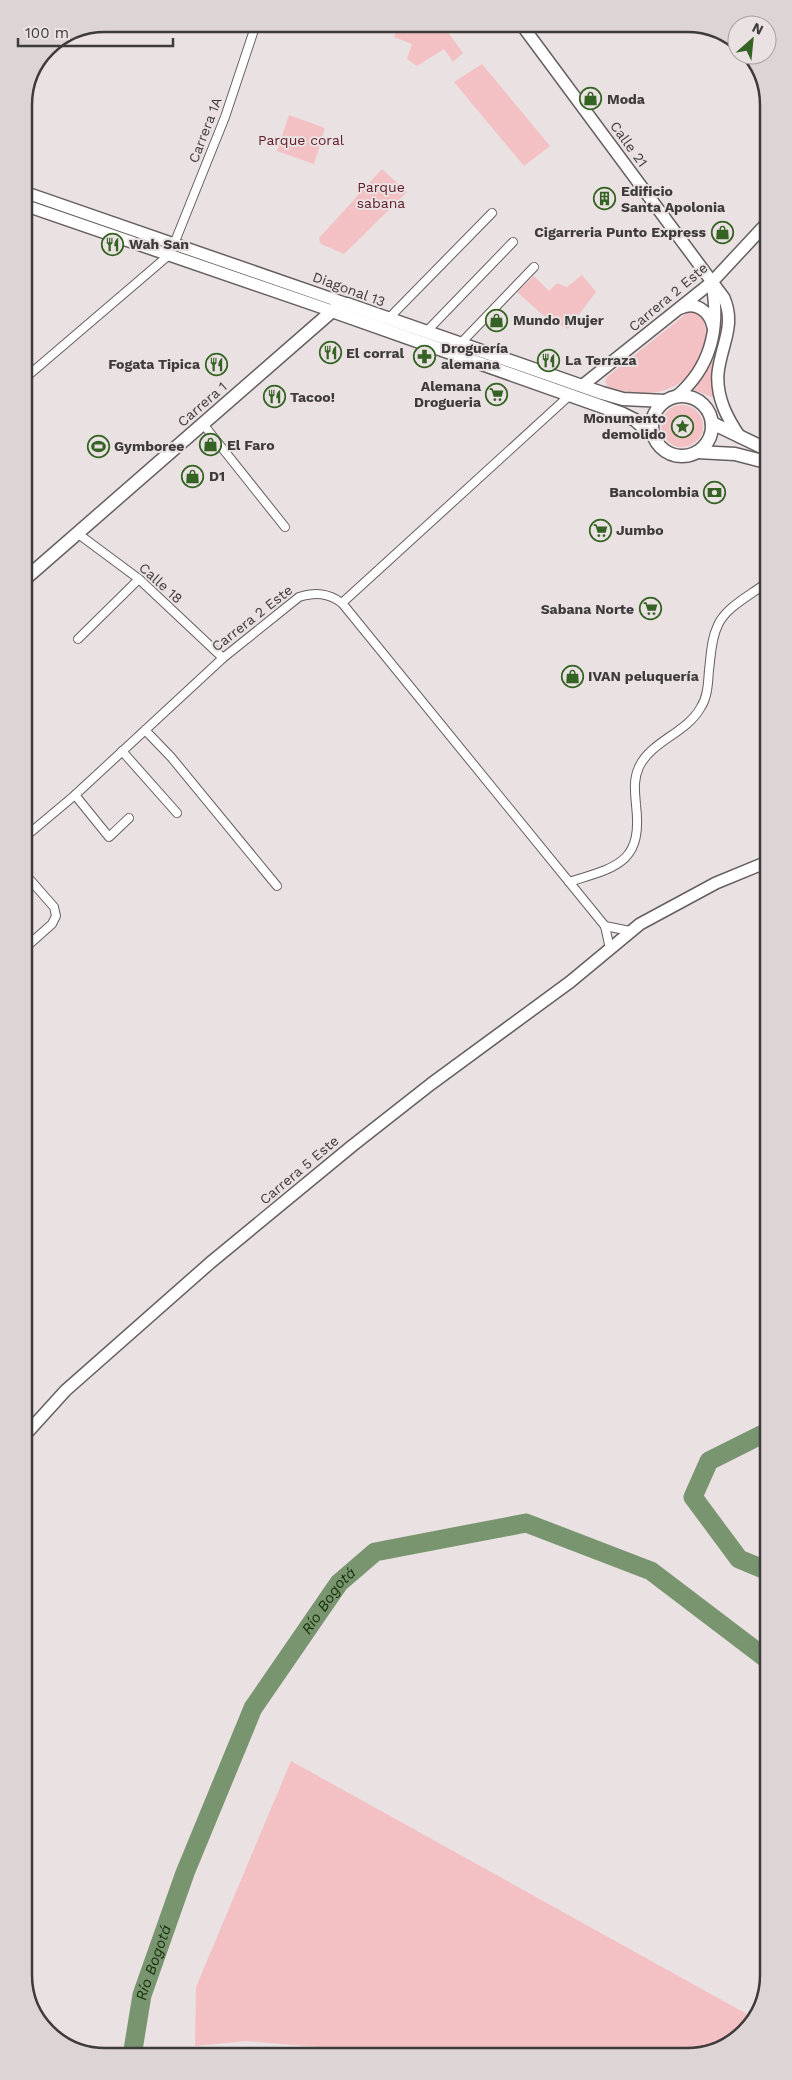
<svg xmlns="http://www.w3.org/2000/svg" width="792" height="2080" font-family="'Work Sans',sans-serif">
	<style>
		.green { fill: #f3c1c4 }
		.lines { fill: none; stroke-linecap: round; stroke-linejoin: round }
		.river { stroke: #79956f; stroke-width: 19 }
		.street-casing { stroke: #665f5f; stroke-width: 10 }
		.secondary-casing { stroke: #665f5f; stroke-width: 14 }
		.primary-casing { stroke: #665f5f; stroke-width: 15 }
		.street { stroke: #fff; stroke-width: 8 }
		.secondary { stroke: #fff; stroke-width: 11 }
		.primary { stroke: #fff; stroke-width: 12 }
		.labels { text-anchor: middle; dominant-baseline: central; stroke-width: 4; stroke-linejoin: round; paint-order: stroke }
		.poi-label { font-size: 14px; font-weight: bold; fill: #3e3b3b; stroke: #eae1e2; text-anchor: start }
		.street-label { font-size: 14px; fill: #3e3b3b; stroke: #eae1e2 }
		.park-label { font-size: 14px; fill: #61202a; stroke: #eae1e2 }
		.water-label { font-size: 15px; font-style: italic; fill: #143208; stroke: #eae1e2 }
		.rim { fill: none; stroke: #3e3b3b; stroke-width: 2.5 }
	</style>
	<rect width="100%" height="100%" fill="#eae1e2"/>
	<!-- green -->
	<g class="green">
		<path d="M399,24H442L463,53L453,62L444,49L417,66L407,59L412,44L394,37Z"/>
		<path d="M482,64L550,146L524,166L454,82Z"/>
		<path d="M289,115L325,128L314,164L277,151Z"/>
		<path d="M382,169L407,192L344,254L321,244L319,239L320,237Z"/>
		<path d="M582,275L596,292L568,329L544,316L517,292L534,276L549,291L557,283L567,287Z"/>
		<path d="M691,310L702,311C704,321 707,332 706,342C705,352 699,362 693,370C672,397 639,397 608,387L605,382L607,377Z"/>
		<path d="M713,360L712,377L714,398L692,389L702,379Z"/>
		<circle cx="682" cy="426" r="21"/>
		<path d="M291,1761L754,2018L752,2024L708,2053L359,2055L353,2050L246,2041L195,2046L196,1987Z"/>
	</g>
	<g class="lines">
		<!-- river -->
		<g class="river">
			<path d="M767,1432L709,1461L693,1497L739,1559L768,1571"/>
			<path id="s1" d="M132,2056L142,1995L185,1873L253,1708L339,1583L375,1552L526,1523L651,1571L768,1660"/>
		</g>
		<defs>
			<g id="street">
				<path d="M174,244L225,117L256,24"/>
				<path d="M388,319L492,213"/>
				<path d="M426,332L513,242"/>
				<path d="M460,344L534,267"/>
				<path d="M24,379L169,255"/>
				<path d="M203,424L285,527"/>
				<path d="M77,533L139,579L223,658"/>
				<path d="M342,603L570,395"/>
				<path d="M78,639L139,579"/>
				<path d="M145,730L171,757L277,886"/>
				<path d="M122,751L177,813"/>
				<path d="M75,795L109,837L129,818"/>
				<path d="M25,837L75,795L223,658L299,597C316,592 328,593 342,603L605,926L610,949"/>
				<path d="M25,874L54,907L56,916L52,924L25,948"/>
				<path d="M569,882C617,867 643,863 636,805C635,792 633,780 639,767C651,741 687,733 701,707C708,696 708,682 709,670C711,655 711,639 718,625C726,607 751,595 766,583"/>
				<path d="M605,926L630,931"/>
			</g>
			<g id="secondary">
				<path d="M521,24L724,298C736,326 721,345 718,373C716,397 727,418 740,437"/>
				<path d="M24,192L347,304"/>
				<path d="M24,205L332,311"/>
				<path d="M681,308C695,301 710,311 713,327"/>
				<path d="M583,385L712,282L766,224"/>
				<path d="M677,396C711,367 720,328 712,284"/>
				<path d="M26,1434L66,1390L210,1263L352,1146L431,1084L570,982L640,924L716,883L767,862"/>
			</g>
			<g id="primary">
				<path d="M332,311L623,414L635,420L653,436"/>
				<circle cx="682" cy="426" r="30"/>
				<path d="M712,423L766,449"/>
				<path d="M697,452L735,454L766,462"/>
				<path d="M25,579L338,306L347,304L602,393L623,399L665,401"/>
			</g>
		</defs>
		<!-- street casing -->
		<use href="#street" class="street-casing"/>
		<!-- secondary casing -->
		<use href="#secondary" class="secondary-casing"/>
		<!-- primary casing -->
		<use href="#primary" class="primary-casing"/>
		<!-- street -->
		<use href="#street" class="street"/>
		<!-- secondary -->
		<use href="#secondary" class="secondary"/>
		<!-- primary -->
		<use href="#primary" class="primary"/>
	</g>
	<!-- icons -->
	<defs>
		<symbol id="shop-ring" viewBox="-11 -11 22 22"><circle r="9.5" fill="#eae1e2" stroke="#356323" stroke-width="1.5"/><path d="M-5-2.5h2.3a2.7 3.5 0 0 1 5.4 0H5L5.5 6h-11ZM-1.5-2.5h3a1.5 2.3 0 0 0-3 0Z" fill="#356323"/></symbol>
		<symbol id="building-ring" viewBox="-11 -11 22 22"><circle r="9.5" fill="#eae1e2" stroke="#356323" stroke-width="1.5"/><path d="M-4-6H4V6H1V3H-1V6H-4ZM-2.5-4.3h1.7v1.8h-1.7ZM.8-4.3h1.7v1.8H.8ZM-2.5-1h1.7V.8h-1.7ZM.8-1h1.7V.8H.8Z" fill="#356323"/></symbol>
		<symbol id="restaurant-ring" viewBox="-11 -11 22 22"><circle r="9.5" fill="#eae1e2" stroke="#356323" stroke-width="1.5"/><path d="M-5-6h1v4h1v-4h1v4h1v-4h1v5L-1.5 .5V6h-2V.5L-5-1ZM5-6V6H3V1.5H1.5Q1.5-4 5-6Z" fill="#356323"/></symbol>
		<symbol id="pharmacy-ring" viewBox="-11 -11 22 22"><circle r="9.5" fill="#eae1e2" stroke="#356323" stroke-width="1.5"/><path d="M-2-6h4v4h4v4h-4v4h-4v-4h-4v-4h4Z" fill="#356323"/></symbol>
		<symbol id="supermarket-ring" viewBox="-11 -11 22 22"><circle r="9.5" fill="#eae1e2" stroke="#356323" stroke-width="1.5"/><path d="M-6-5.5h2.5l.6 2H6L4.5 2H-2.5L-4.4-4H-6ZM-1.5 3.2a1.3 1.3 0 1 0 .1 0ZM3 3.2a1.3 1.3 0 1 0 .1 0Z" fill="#356323"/></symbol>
		<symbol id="sight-ring" viewBox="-11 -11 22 22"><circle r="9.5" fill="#eae1e2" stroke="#356323" stroke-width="1.5"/><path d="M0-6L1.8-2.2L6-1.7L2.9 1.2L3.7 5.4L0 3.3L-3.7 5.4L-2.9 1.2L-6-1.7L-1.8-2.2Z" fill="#356323"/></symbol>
		<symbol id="stadium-ring" viewBox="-11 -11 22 22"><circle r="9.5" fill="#eae1e2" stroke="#356323" stroke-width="1.5"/><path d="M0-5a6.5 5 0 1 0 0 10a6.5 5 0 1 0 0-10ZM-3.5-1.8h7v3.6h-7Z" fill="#356323"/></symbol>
		<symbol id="bank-ring" viewBox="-11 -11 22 22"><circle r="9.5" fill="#eae1e2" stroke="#356323" stroke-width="1.5"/><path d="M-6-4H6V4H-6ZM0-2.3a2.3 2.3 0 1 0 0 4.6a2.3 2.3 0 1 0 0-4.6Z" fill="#356323"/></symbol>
	</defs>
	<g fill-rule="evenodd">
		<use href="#shop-ring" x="578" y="86" width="25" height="25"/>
		<use href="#building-ring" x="592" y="186" width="25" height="25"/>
		<use href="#shop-ring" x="710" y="220" width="25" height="25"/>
		<use href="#restaurant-ring" x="100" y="232" width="25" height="25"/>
		<use href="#shop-ring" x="484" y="308" width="25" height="25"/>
		<use href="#restaurant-ring" x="318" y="340" width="25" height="25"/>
		<use href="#pharmacy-ring" x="412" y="344" width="25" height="25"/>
		<use href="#restaurant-ring" x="536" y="348" width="25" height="25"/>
		<use href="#restaurant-ring" x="204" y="352" width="25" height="25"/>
		<use href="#supermarket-ring" x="484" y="382" width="25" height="25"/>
		<use href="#restaurant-ring" x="262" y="384" width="25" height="25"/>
		<use href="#sight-ring" x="670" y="414" width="25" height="25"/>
		<use href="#shop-ring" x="198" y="432" width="25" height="25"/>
		<use href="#stadium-ring" x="86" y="434" width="25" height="25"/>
		<use href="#shop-ring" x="180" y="464" width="25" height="25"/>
		<use href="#bank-ring" x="702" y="480" width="25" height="25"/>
		<use href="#supermarket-ring" x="588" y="518" width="25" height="25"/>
		<use href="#supermarket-ring" x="638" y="596" width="25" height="25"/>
		<use href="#shop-ring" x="560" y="664" width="25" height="25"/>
	</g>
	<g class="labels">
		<!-- poi labels -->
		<g class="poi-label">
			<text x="607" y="99">Moda</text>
			<text x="621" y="191">Edificio<tspan x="621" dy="16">Santa Apolonia</tspan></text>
			<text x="706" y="232" text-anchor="end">Cigarreria Punto Express</text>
			<text x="129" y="244">Wah San</text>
			<text x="513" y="320">Mundo Mujer</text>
			<text x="441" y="348">Droguería<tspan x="441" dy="16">alemana</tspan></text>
			<text x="346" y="353">El corral</text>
			<text x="565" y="360">La Terraza</text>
			<text x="200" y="364" text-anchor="end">Fogata Tipica</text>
			<text x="481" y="386" text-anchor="end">Alemana<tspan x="481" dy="16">Drogueria</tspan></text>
			<text x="290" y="397">Tacoo!</text>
			<text x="666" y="418" text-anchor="end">Monumento<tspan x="666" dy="16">demolido</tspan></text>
			<text x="227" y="445">El Faro</text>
			<text x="114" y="446">Gymboree</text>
			<text x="209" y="476">D1</text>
			<text x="699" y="492" text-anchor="end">Bancolombia</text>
			<text x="616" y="530">Jumbo</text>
			<text x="634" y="609" text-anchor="end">Sabana Norte</text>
			<text x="588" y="676">IVAN peluquería</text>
		</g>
		<!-- street labels -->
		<g class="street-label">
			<text transform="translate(205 130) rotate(-69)">Carrera 1A</text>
			<text transform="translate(629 144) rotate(54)">Calle 21</text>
			<text transform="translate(349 289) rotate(20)">Diagonal 13</text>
			<text transform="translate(668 297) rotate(-40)">Carrera 2 Este</text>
			<text transform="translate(202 404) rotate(-41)">Carrera 1</text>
			<text transform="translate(161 583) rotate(42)">Calle 18</text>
			<text transform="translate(252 618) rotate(-38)">Carrera 2 Este</text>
			<text transform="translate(299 1170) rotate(-40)">Carrera 5 Este</text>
		</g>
		<!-- park labels -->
		<g class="park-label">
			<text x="301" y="140">Parque coral</text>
			<text x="381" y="187">Parque<tspan x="381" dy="16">sabana</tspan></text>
		</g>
		<!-- water labels -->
		<g class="water-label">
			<text stroke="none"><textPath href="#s1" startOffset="501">Río Bogotá</textPath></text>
			<text stroke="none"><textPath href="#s1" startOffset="96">Río Bogotá</textPath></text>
		</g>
	</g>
	<!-- crop -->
	<path d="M0 0H792V2080H0ZM105 32H687A73 73 0 0 1 760 105V1975A73 73 0 0 1 687 2048H105A73 73 0 0 1 32 1975V105A73 73 0 0 1 105 32Z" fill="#dcd4d5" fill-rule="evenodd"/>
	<path class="rim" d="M105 32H687A73 73 0 0 1 760 105V1975A73 73 0 0 1 687 2048H105A73 73 0 0 1 32 1975V105A73 73 0 0 1 105 32Z"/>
	<!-- north arrow -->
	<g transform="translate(752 40) rotate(27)"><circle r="24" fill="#eae1e2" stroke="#a59f9f"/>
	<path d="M0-4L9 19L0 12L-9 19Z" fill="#356323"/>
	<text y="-8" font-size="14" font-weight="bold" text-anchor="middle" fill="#3e3b3b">N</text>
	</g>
	<!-- scale -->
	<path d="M18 38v8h155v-8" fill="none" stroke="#3e3b3b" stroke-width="2.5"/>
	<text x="25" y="38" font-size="15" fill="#3e3b3b" stroke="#eae1e2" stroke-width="4" paint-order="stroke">100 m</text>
</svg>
